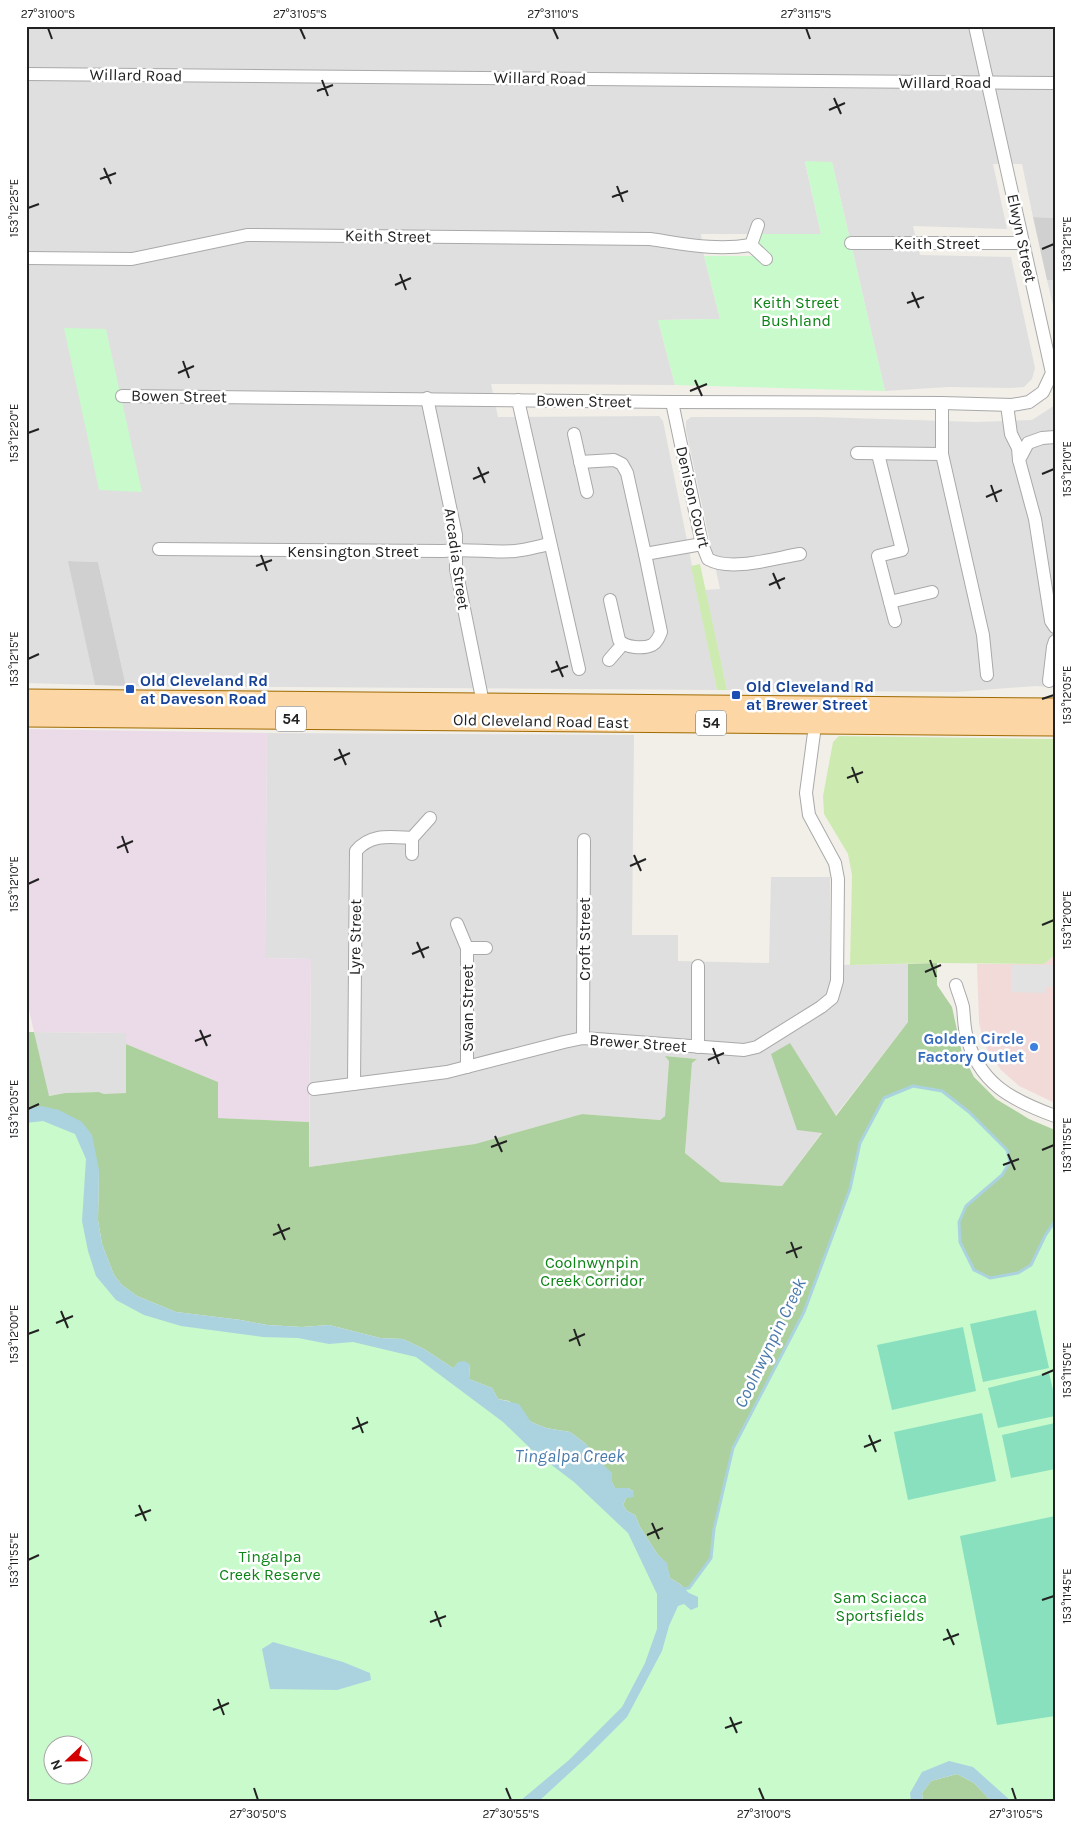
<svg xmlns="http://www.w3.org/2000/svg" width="1081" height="1827" font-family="Karla,sans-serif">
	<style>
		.residential { fill: #e0dfdf }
		.commercial { fill: #f2dad9 }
		.industrial { fill: #ebdbe8 }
		.religious { fill: #d0d0d0 }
		.grass { fill: #cdebb0 }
		.forest { fill: #add19e }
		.park { fill: #c8facc; fill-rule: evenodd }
		.pitch { fill: #88e0be }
		.parking { fill: #e2e2e2 }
		.water { fill: #aad3df }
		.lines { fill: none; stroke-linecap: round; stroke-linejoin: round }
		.stream { stroke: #aad3df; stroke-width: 3 }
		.street-casing { stroke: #a9a9a9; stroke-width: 14 }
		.primary-casing { stroke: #a06b00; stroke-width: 21 }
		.street { stroke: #fff; stroke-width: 12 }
		.primary { stroke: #fcd6a4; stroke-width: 19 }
		.ticks { fill: none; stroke: #222; stroke-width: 2 }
		.transit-dot { fill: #1a4fb4; stroke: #fff; stroke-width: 2 }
		.shop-dot { fill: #3f7fe0; stroke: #fff; stroke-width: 2 }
		.labels { text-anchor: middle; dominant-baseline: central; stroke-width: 5; stroke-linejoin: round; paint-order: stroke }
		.shield { fill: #fff; stroke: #646464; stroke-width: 1 }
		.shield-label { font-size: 15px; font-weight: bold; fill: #222 }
		.street-label { font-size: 16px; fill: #222; stroke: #fff }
		.park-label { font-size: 16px; fill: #0c8416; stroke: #fff }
		.transit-label { font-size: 16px; font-weight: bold; fill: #164399; stroke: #fff; text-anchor: start }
		.shop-label { font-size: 16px; font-weight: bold; fill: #366cbe; stroke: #fff; text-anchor: end }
		.water-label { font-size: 18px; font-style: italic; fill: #4a7aab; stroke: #fff }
		.neatline { fill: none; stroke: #222; stroke-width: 2 }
		.ticks-label { font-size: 12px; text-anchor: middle; fill: #222 }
	</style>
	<rect width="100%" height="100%" fill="#f2efe9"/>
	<!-- residential -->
	<g class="residential">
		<path d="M26,26H1055V218L1033,217L1022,164H993L1007,229L913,226L920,255L1011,257L1035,368L1032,379L1024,387L1011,388L949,387L885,391L832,162H805L821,234H701L704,256L720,319L658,320L675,385L491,384L498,417L659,416L663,421L717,690L126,686L98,562L69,561L95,685L26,683Z"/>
		<path d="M1047,280H1055V314Z"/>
		<path d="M1055,405V687L1036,686L956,692L727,690L705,590L720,589L686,430V421L691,417H818L976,422L1032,420Z"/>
		<path d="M267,733L634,735L632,935H678V961L769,963L771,877H830V965L908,964V1022L835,1116L790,1044L772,1054L822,1132L782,1186L721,1182L685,1153L692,1063L696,1059L666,1056L669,1061L665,1116L660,1120L582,1114L475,1144L309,1167L311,959L265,958Z"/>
		<path d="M34,1032L126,1033V1094H104L99,1092L65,1093L48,1096Z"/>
	</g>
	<!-- commercial -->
	<path class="commercial" d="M1055,955V1103L1019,1086L1001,1070L992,1058L984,1043L979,1023L977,964H1044Z"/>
	<!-- industrial -->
	<path class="industrial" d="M26,729L267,733L265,958L311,959L309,1122L218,1118V1082L126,1044V1033L34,1032L26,996Z"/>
	<!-- religious -->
	<g class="religious">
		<path d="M1033,217L1055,218V280H1047Z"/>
		<path d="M68,561L98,562L126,686L95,685Z"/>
	</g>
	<!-- grass -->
	<g class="grass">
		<path d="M700,564L727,690H717L691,566Z"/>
		<path d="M839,736L1055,739V955L1044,964L937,963L850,965L852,875L848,854L824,814L823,796L833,742Z"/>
	</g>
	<!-- forest -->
	<g class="forest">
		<path d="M937,963V985L952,1007L962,1053L974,1077L996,1099L1029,1119L1055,1130V1221L1045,1236L1031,1265L1018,1273L990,1278L974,1270L960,1242L880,1367L689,1593L680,1584L670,1578L666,1563L658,1555L640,1527L635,1515L627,1511L623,1505L626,1498L633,1491L628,1488H615L603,1465L591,1454L586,1444L570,1432L546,1428L531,1422L509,1401L498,1399L492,1388L469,1379L470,1365L453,1368L424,1349L403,1339L380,1338L329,1325L302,1327L267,1325L241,1320L176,1312L137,1296L122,1285L114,1275L102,1244L98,1220L99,1170L26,1109V1032H34L49,1096L65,1093L99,1092L104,1094L126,1093V1044L218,1082V1118L309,1122V1167L475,1144L582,1114L660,1120L665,1116L669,1061L665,1056L697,1059L692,1063L685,1153L721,1182L782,1186L822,1133L797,1130L771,1054L790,1043L836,1116L908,1022V964Z"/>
		<path d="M957,1774L974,1783L991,1801H923L922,1793L931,1781Z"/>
	</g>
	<!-- park -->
	<g class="park">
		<path d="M805,161L832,162L885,391L675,385L658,320L720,319L704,256H754L749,234H821Z"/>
		<path d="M64,328L106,329L142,492L99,490Z"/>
		<path d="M913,1086L942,1091L969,1112L1007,1150L1010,1162L1002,1175L966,1206L959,1222L960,1242L974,1270L990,1278L1018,1273L1031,1265L1045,1236L1055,1221V1801H1003L956,1768L928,1775L916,1801H26V1117L78,1128L91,1156V1229L106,1276L130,1300L173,1317L414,1349L596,1479L662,1590L689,1588L711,1558L714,1529L733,1448L804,1312L850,1189L860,1143L884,1098ZM52,1744H82V1774H52Z"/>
	</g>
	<!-- pitch -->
	<g class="pitch">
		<path d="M1036,1310L1049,1368L983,1382L970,1324Z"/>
		<path d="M963,1327L976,1391L892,1410L877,1345Z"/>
		<path d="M1049,1373L1055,1399V1416L998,1428L988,1388Z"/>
		<path d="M982,1413L996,1481L908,1500L894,1432Z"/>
		<path d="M1055,1423V1469L1011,1478L1002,1435Z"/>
		<path d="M1055,1516V1716L997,1725L960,1536Z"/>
	</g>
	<!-- parking -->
	<path class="parking" d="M1011,965H1055V987H1046L1045,993L1011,992Z"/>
	<!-- water -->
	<g class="water">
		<path d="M41,1106L59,1110L82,1122L92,1135L99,1170L98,1220L102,1244L114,1275L122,1285L137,1296L176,1312L241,1320L267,1325L302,1327L329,1325L380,1338L403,1339L424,1349L453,1368L458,1362L465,1361L470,1365L469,1379L492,1388L498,1399L519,1404L531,1422L546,1428L570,1432L586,1444L592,1454L612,1473V1482L615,1488H628L633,1491L634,1497L626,1498L623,1505L627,1511L635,1515L640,1527L658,1555L667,1563L670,1578L680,1584L689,1593L698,1597V1607L691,1610L684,1604L678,1606L669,1626L662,1651L627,1717L588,1756L539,1801H520L569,1760L622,1707L645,1663L657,1629V1594L628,1533L574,1482L533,1451L503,1422L416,1357L353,1342L329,1344L298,1338L263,1337L181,1326L144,1315L116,1300L96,1276L88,1251L82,1221L86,1159L75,1134L43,1121L26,1123V1109Z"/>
		<path d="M273,1642L343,1662L370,1673L371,1680L337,1690L270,1689L262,1649Z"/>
		<path d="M949,1761L973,1767L1011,1801H991L974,1783L957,1774L931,1781L922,1793L923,1801H911L910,1793L922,1772Z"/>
	</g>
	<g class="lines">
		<!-- stream -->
		<path class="stream" d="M682,1589L689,1588L711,1558L714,1529L733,1448L804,1312L850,1189L860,1143L884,1098L913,1086L942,1091L969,1112L1007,1150L1010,1162L1002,1175L966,1206L959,1222L960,1242L974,1270L990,1278L1018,1273L1031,1265L1045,1236L1055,1221"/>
		<defs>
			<g id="street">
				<path d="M26,74L1055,83"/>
				<path d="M758,225L751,245L766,259"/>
				<path d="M851,243H1022"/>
				<path d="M26,258L132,259L247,235L650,239C685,244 715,251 751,245"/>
				<path d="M122,396L672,402L942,403L1012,405L1029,402L1043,392L1052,373L975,26"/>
				<path d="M427,398L456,535V569L483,703V710"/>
				<path d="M518,400L579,669"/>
				<path d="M672,402L702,544L708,559C731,572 775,558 800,554"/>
				<path d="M942,403V454L983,635L987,675"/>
				<path d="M1007,405L1011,434L1018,448L1019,460"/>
				<path d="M574,434L587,492"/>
				<path d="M1055,437L1042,438L1028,443L1019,460L1035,519L1051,621L1055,627"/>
				<path d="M857,453L942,454"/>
				<path d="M878,454L902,550L878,556L895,621"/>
				<path d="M580,462L614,460L622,464L627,473L645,554L702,544"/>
				<path d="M159,549L443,551C467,548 491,553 515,551C527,550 539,546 550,544"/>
				<path d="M610,600L619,640C625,648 644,649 652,645C657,642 659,637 661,632L645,554"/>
				<path d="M890,602L932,592"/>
				<path d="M609,660L622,645"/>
				<path d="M1049,681L1053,647L1055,641"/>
				<path d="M412,854V838L430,818"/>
				<path d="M457,924L467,948H486"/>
				<path d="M698,966V1047"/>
				<path d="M956,985C958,992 961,999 963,1007C964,1016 964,1025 966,1034C978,1083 1011,1100 1055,1116"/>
				<path d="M583,1038L584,840"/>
				<path d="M467,1067V948"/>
				<path d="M354,1084L356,851C371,833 391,837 412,838"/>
				<path d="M314,1089L447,1072L564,1042L583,1038L744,1050L757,1047L821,1007L832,998L837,981L838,879L835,863L809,815L806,793L816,718"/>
			</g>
			<g id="primary">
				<path d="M26,699L1055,708"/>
				<path d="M26,717L1055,726"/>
			</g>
		</defs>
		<!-- street casing -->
		<use href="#street" class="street-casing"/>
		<!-- primary casing -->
		<use href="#primary" class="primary-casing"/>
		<!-- street -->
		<use href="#street" class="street"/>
		<!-- primary -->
		<use href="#primary" class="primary"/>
	</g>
	<!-- ticks -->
	<path class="ticks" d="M48,28L52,39M300,28L305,39M553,28L558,39M806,28L810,39M322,80L328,96M317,91L333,85M834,98L841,114M829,110L845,103M104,168L111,184M100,179L116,173M617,186L623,202M612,197L628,191M28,208L39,204M1042,249L1054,244M400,274L406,290M395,285L411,278M912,292L919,308M907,303L924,297M183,361L189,378M178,373L194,366M695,380L702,396M690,391L707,384M28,433L39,429M478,467L485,483M1042,474L1054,469M473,479L489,472M991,485L997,502M986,497L1002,490M261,555L267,571M256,566L272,560M773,573L780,589M769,585L785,578M28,659L39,654M556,661L563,677M551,672L568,666M1042,699L1054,695M339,749L346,765M334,760L350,753M852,767L858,783M847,778L863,772M122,836L128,853M117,848L133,841M634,855L641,871M630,866L646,859M28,884L39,879M1042,925L1054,920M417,942L424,958M412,954L429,947M930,960L936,977M925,972L941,965M200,1030L207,1046M195,1041L211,1035M713,1048L719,1064M708,1060L724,1053M28,1109L39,1104M495,1136L502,1152M491,1147L507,1141M1042,1150L1054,1145M1008,1154L1015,1170M1003,1165L1019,1159M278,1224L285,1240M273,1235L290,1228M791,1242L797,1258M786,1253L802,1247M61,1311L68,1328M56,1323L73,1316M574,1329L580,1346M28,1334L39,1330M569,1341L585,1334M1042,1375L1054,1370M357,1417L363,1433M352,1429L368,1422M869,1435L876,1452M864,1447L881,1440M139,1505L146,1521M135,1516L151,1510M652,1523L659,1539M647,1535L663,1528M28,1560L39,1555M1042,1600L1054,1596M435,1611L441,1627M430,1622L446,1616M947,1629L954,1645M943,1640L959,1634M218,1699L224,1715M213,1710L229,1703M730,1717L737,1733M725,1728L742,1722M254,1788L258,1800M506,1788L511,1800M759,1788L764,1800M1012,1788L1016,1800"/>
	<!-- markers -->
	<g class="transit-dot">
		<rect x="125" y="684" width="10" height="10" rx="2.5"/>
		<rect x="731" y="690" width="10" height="10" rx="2.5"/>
	</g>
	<circle class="shop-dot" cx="1034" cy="1047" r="5"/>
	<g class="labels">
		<!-- shield labels -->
		<g class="shield">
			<rect x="276" y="706.5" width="30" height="25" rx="4"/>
			<rect x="696" y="710.5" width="30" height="25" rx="4"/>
		</g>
		<g class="shield-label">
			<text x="291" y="719">54</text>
			<text x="711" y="723">54</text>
		</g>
		<!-- street labels -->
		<g class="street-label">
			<text transform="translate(136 75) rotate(1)">Willard Road</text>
			<text transform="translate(540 78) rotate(1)">Willard Road</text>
			<text x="945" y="82">Willard Road</text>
			<text transform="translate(388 236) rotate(1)">Keith Street</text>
			<text transform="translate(1022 238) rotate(78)">Elwyn Street</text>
			<text x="937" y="243">Keith Street</text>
			<text transform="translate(179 396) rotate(1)">Bowen Street</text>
			<text transform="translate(584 401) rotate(1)">Bowen Street</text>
			<text transform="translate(693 497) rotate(77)">Denison Court</text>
			<text x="353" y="551">Kensington Street</text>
			<text transform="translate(457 559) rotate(82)">Arcadia Street</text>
			<text transform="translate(541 721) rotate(1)">Old Cleveland Road East</text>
			<text transform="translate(355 937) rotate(-89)">Lyre Street</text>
			<text transform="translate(584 939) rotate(-90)">Croft Street</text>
			<text transform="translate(467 1008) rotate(-90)">Swan Street</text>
			<text transform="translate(638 1043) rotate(4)">Brewer Street</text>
		</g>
		<!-- park labels -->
		<g class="park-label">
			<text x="796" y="302">Keith Street<tspan x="796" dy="18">Bushland</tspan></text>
			<text x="592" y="1262">Coolnwynpin<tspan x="592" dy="18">Creek Corridor</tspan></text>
			<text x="270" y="1556">Tingalpa<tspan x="270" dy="18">Creek Reserve</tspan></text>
			<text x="880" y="1597">Sam Sciacca<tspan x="880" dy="18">Sportsfields</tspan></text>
		</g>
		<!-- transit labels -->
		<g class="transit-label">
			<text x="140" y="680">Old Cleveland Rd<tspan x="140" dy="18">at Daveson Road</tspan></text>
			<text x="746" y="686">Old Cleveland Rd<tspan x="746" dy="18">at Brewer Street</tspan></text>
		</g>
		<!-- shop labels -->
		<g class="shop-label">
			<text x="1024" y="1038">Golden Circle<tspan x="1024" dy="18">Factory Outlet</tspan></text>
		</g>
		<!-- water labels -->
		<g class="water-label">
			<text transform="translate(770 1343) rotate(-64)">Coolnwynpin Creek</text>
			<text x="570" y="1456">Tingalpa Creek</text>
		</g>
	</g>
	<!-- border -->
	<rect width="1081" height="1827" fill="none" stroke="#ffffff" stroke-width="55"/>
	<!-- north arrow -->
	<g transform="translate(68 1760) rotate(248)"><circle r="24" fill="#ffffff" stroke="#a7a7a7"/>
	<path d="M0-4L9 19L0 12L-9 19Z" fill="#d40000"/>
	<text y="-8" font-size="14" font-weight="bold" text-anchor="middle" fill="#222222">N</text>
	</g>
	<rect x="28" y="28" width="1026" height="1772" class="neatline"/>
	<g class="ticks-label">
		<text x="48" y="18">27°31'00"S</text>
		<text x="300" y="18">27°31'05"S</text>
		<text x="553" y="18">27°31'10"S</text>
		<text x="806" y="18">27°31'15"S</text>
		<text transform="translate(14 208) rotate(-90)" y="4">153°12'25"E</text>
		<text transform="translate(1067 244) rotate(-90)" y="4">153°12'15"E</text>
		<text transform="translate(14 433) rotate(-90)" y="4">153°12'20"E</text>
		<text transform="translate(1067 469) rotate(-90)" y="4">153°12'10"E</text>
		<text transform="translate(14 659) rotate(-90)" y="4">153°12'15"E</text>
		<text transform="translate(1067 695) rotate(-90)" y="4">153°12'05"E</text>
		<text transform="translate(14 884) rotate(-90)" y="4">153°12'10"E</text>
		<text transform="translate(1067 920) rotate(-90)" y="4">153°12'00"E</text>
		<text transform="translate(14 1109) rotate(-90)" y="4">153°12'05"E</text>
		<text transform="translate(1067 1145) rotate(-90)" y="4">153°11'55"E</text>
		<text transform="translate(14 1334) rotate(-90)" y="4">153°12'00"E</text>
		<text transform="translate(1067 1370) rotate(-90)" y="4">153°11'50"E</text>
		<text transform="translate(14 1560) rotate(-90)" y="4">153°11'55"E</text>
		<text transform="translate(1067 1596) rotate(-90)" y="4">153°11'45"E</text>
		<text x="258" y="1818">27°30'50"S</text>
		<text x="511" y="1818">27°30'55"S</text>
		<text x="764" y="1818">27°31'00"S</text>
		<text x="1016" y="1818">27°31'05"S</text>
	</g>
</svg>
